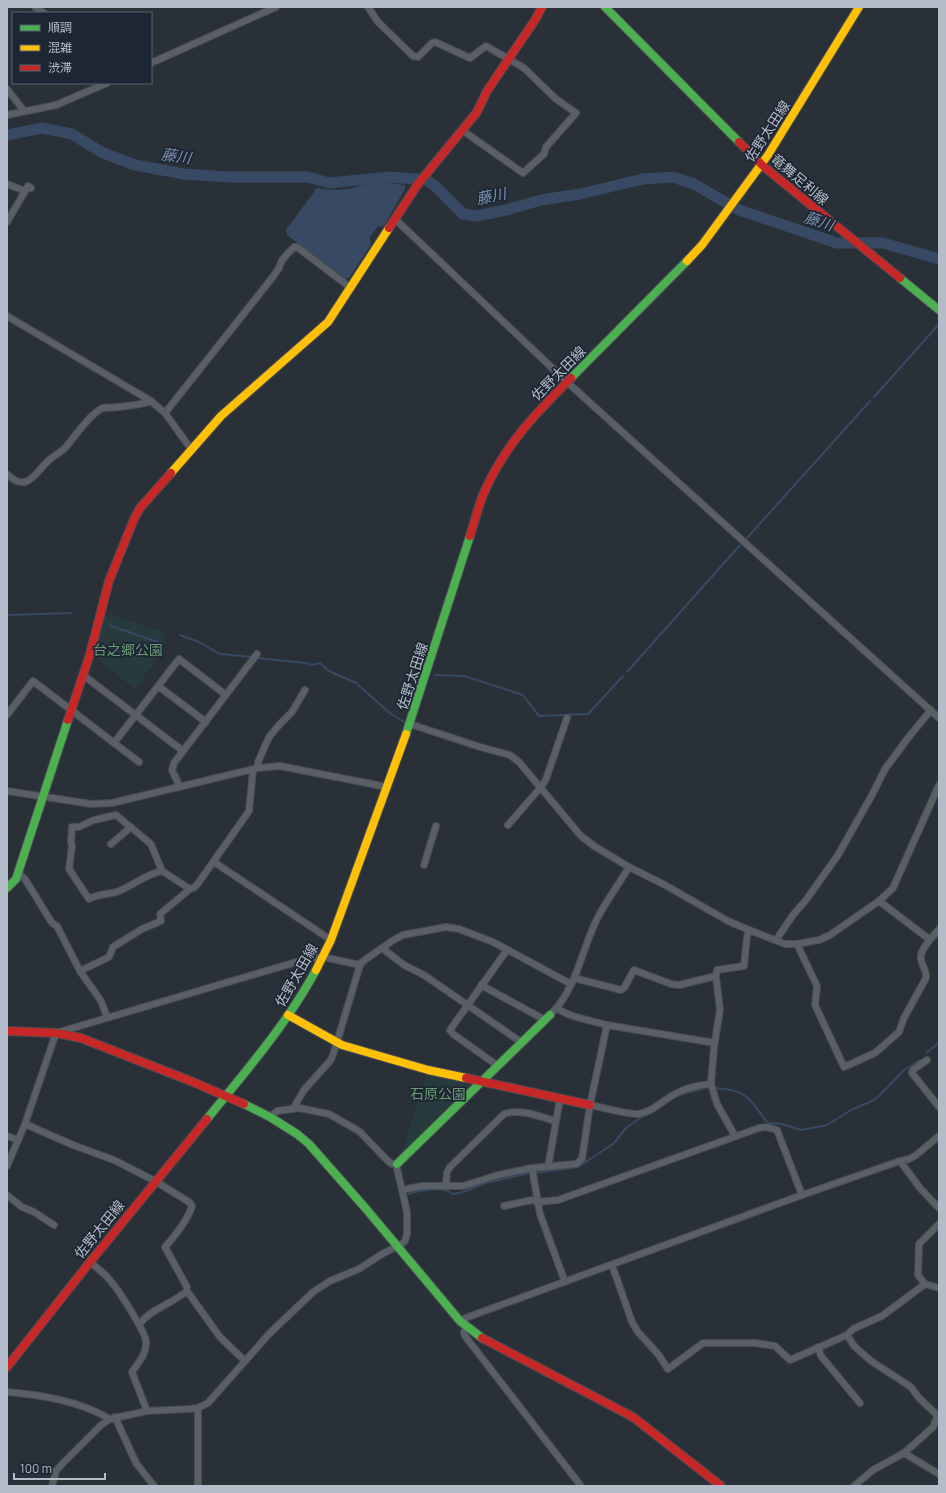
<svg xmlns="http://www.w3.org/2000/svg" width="946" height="1493" font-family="Manrope,'Noto Sans JP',sans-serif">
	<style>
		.green { fill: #273a3e }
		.water { fill: #384963 }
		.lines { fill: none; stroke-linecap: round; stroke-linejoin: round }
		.stream { stroke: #384963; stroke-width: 2 }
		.river { stroke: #384963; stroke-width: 11 }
		.street-casing { stroke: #484c53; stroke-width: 8 }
		.fast-casing { stroke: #484c53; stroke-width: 10 }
		.slow-casing { stroke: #484c53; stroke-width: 10 }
		.jam-casing { stroke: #484c53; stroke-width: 10 }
		.street { stroke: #5a5e66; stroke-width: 6 }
		.fast { stroke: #4caf50; stroke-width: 8 }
		.slow { stroke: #ffc107; stroke-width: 8 }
		.jam { stroke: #c62828; stroke-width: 8 }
		.labels { text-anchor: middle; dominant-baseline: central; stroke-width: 3.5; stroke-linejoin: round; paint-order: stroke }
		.street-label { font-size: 14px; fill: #b4bcc9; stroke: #1d2633 }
		.park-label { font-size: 14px; fill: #6b9a76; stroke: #1d2633 }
		.water-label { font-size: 15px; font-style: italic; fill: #7c92b1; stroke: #1d2633 }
	</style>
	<rect width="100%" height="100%" fill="#2a3038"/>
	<!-- green -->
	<g class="green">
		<path d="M109,614L167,633L161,645L164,648L135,689L93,656L104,616L107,617Z"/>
		<path d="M429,1074L468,1083L469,1088L401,1155L426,1076Z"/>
	</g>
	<!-- water -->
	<path class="water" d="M371,183H390L405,185V189L383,227L378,226L370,237L371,245L349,278L344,279L287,235L286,230L317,188C336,192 352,189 371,183Z"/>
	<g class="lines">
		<!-- stream -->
		<g class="stream">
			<path d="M407,181L410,178"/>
			<path d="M381,184L382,178"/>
			<path d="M874,397L939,324"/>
			<path d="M747,538L870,401"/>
			<path d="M7,615L71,613"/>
			<path d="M111,626L158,642"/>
			<path d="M180,635L199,642L220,654L252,657"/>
			<path d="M256,658L306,663L312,665L320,663L329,671L356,683L391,714L406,723L419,680"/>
			<path d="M627,672L740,545"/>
			<path d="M435,675L464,676L523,695L539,716L588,714L623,676"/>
			<path d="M926,1053L939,1043"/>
			<path d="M716,1088C746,1090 750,1098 766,1121L769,1123L782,1124L801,1130L827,1125L851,1110L872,1101L879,1096L903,1071L920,1060"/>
			<path d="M679,1095L705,1088"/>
			<path d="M658,1109L667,1102"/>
			<path d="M535,1173L578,1167L613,1144L627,1127L645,1115"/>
			<path d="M409,1194C422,1190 441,1186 453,1194L463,1192L486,1183L530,1173"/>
		</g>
		<!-- river -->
		<path class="river" d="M7,135L42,128L72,134L101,152L135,165L184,174L229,177H308L329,183L389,177L427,180L434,185L463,214L477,216L506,210L541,200L580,194L643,179L673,177L694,184L739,210L837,243H883L939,259"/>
		<defs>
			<g id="street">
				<path d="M35,7L44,13"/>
				<path d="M368,7L378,22L413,56L418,57L432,43L435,42L470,58L486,46L524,68L556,99L576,113L546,147L544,154L523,173L462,130"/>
				<path d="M151,63L276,7"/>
				<path d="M7,89L24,111"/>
				<path d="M7,115L56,105L107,83"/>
				<path d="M7,184L25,191"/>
				<path d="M395,219L567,382L939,718"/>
				<path d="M7,222L28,186L31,188"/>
				<path d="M7,316L151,401L165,413L191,449"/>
				<path d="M165,413L272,278L279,268L282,260L294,247H297L351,288"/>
				<path d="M7,474C27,494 35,473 48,461C53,456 60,453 65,448C74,438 91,412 103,408C107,407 114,408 118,407C129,406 141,405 151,401"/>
				<path d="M83,675L183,751"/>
				<path d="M158,686L206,722"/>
				<path d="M7,715L33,681L139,762"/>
				<path d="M410,724L480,747L510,755L519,762L581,836L594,846L629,867L665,885L728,921L749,930L785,944H797L819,940L830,935L879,901L893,888L939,785"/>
				<path d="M114,743L179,659L226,695"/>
				<path d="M258,768V762L269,737L279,725L292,712L305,690"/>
				<path d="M180,787L172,770L174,763L257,654"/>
				<path d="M7,791L91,804L112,803L258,768L280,766L387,787"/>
				<path d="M508,825L541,787L546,779L567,718"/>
				<path d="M111,844L131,827"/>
				<path d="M214,862L331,940"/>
				<path d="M424,865L436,826"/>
				<path d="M162,871C146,874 134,885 119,891C109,895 99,893 89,899L69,869L72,846L71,842L72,827H79L94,820L116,815L151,844L162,871L190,889L195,887L199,882L249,811L253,770"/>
				<path d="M18,873L25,879L52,923L57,926L80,971L101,1001L107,1017"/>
				<path d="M879,901L929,939"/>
				<path d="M776,940L793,915L806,900L838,855L872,795L885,769L908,738L931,710"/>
				<path d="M797,944L817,986L815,1005L844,1067L875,1053L899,1032L904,1018L926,978C927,971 922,966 921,959C919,949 934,936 939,929"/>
				<path d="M382,948L404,965L424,975L521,1042"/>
				<path d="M80,971L109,957L113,947L142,929L161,921L160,914L190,889"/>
				<path d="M574,978L621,990L624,988L634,970L671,984L679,985L716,976"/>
				<path d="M481,985L545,1020"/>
				<path d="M550,1015C577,989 581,951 597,919C606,901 619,884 629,867"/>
				<path d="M607,1025L715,1043"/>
				<path d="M927,1060L913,1070L912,1073L939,1107"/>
				<path d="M498,1066L453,1034L450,1030L507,950"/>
				<path d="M590,1105C600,1107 630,1115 638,1114C652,1112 661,1102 673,1095C685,1088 698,1085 711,1084"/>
				<path d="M293,1109L304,1090L330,1061L333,1055L360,965L362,962L392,941L403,935L446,927L459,929L493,942L571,984"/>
				<path d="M25,1124L73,1145L114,1160L155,1181L189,1202L192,1206C187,1221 175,1236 165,1247L187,1287V1291L220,1337L245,1361"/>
				<path d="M7,1136L18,1140"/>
				<path d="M735,1136L717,1104L711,1084L714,1047L720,1010L716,976L717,970L744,966L747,937L749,930"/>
				<path d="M900,1161L920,1188L939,1208"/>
				<path d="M7,1166L25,1124L56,1033L310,958L323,957L360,965"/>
				<path d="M548,1167L560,1099"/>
				<path d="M532,1168L540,1214L565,1282"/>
				<path d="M446,1185L447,1172L450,1167L504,1114C520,1108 541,1117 556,1121"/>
				<path d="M402,1190L422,1186H463L498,1175L532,1168L576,1164L582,1159L590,1105L607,1025C591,1020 570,1018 557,1008"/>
				<path d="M7,1195L22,1207L34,1212L54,1225"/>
				<path d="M504,1206L532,1200L537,1202L558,1200L759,1128L766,1127L777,1130L802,1195"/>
				<path d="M939,1224L919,1244L918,1275L925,1284L939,1288"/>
				<path d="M90,1262C96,1267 103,1272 108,1278C116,1286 146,1332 146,1342C147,1354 138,1363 132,1372L147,1411"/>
				<path d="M612,1265L632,1322L638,1332L658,1354L668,1369L703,1343H755L775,1346L790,1360L847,1335"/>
				<path d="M460,1321L468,1317L802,1195L900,1161L909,1159L915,1156L939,1136"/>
				<path d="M139,1324C154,1307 170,1305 187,1291"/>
				<path d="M466,1327L464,1332L465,1336L581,1486"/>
				<path d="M818,1347L821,1356L860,1403"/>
				<path d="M7,1392C43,1395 79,1401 110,1419"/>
				<path d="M198,1408V1486"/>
				<path d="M115,1417L136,1463L154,1486"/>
				<path d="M904,1453L939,1474"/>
				<path d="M52,1486L56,1471L62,1464L101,1425L110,1419L147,1411L190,1409L198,1408L208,1403L269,1334L313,1292L330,1281L359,1269L382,1254L402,1244L405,1241L407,1234V1212L397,1168V1164H392L388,1161L359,1131L329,1114L299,1108L277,1111L270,1117"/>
				<path d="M854,1486L873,1470L904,1453L922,1437L933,1427L937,1418L936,1414L919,1398L911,1387L871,1361L854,1346L847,1335L853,1329L882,1316L925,1284"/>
			</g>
			<g id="fast">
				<path d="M605,7L739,142"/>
				<path d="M900,278L939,310"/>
				<path d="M571,378L687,261"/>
				<path d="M406,734L470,536"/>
				<path d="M7,888L16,879L68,720"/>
				<path d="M244,1104L270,1117L297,1134L309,1144L367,1210L460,1321L482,1338"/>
				<path d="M207,1119C245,1072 287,1024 316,970"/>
				<path d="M397,1164L550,1015"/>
			</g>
			<g id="slow">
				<path d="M687,261L702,245L768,155L859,7"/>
				<path d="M171,473L221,416L328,322L389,228"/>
				<path d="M316,970L331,940L406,734"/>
				<path d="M288,1015L342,1045L428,1070L466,1078"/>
			</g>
			<g id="jam">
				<path d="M739,142L762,165L900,278"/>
				<path d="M389,228L418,184L477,112L487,91L535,20L542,7"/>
				<path d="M470,536C474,523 478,508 483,495C504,446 534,415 571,378"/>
				<path d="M68,720L90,654L109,581L134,519L140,508L171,473"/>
				<path d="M7,1031L56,1033L81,1038L193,1082L244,1104"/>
				<path d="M466,1078L590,1105"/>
				<path d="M482,1338L633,1417L721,1486"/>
				<path d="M7,1367L90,1262L207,1119"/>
			</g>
		</defs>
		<!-- street casing -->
		<use href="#street" class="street-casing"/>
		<!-- fast casing -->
		<use href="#fast" class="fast-casing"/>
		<!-- slow casing -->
		<use href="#slow" class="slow-casing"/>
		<!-- jam casing -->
		<use href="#jam" class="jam-casing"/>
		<!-- street -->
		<use href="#street" class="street"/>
		<!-- fast -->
		<use href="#fast" class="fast"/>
		<!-- slow -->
		<use href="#slow" class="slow"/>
		<!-- jam -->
		<use href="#jam" class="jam"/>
	</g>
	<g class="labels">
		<!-- street labels -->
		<g class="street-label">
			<text transform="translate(767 131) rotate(-57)">佐野太田線</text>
			<text transform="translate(800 179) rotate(40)">竜舞足利線</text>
			<text transform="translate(558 373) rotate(-45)">佐野太田線</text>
			<text transform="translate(412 676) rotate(-72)">佐野太田線</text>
			<text transform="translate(296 975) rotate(-60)">佐野太田線</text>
			<text transform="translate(99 1229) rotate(-51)">佐野太田線</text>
		</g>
		<!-- park labels -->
		<g class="park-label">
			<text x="128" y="649">台之郷公園</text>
			<text x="438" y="1093">石原公園</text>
		</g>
		<!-- water labels -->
		<g class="water-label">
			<text transform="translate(176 156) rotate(8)">藤川</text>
			<text transform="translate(491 196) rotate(-12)">藤川</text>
			<text transform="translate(819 221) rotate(18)">藤川</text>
		</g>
	</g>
	<!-- border -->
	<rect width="946" height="1493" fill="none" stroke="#b4bcc9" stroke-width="16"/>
	<!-- legend -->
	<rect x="12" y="12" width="140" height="72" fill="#1d2633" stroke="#59626f"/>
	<rect x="20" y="25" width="20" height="6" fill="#4caf50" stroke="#59626f"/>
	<text x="48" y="32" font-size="12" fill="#b4bcc9">順調</text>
	<rect x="20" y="45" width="20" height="6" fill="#ffc107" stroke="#59626f"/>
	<text x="48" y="52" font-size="12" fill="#b4bcc9">混雑</text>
	<rect x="20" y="65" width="20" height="6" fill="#c62828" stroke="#59626f"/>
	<text x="48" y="72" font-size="12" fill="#b4bcc9">渋滞</text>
	<!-- scale -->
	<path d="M14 1473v6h91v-6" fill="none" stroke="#b4bcc9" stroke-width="2"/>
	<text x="20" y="1473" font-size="12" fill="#b4bcc9" stroke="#1d2633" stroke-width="3" paint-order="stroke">100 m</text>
</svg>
